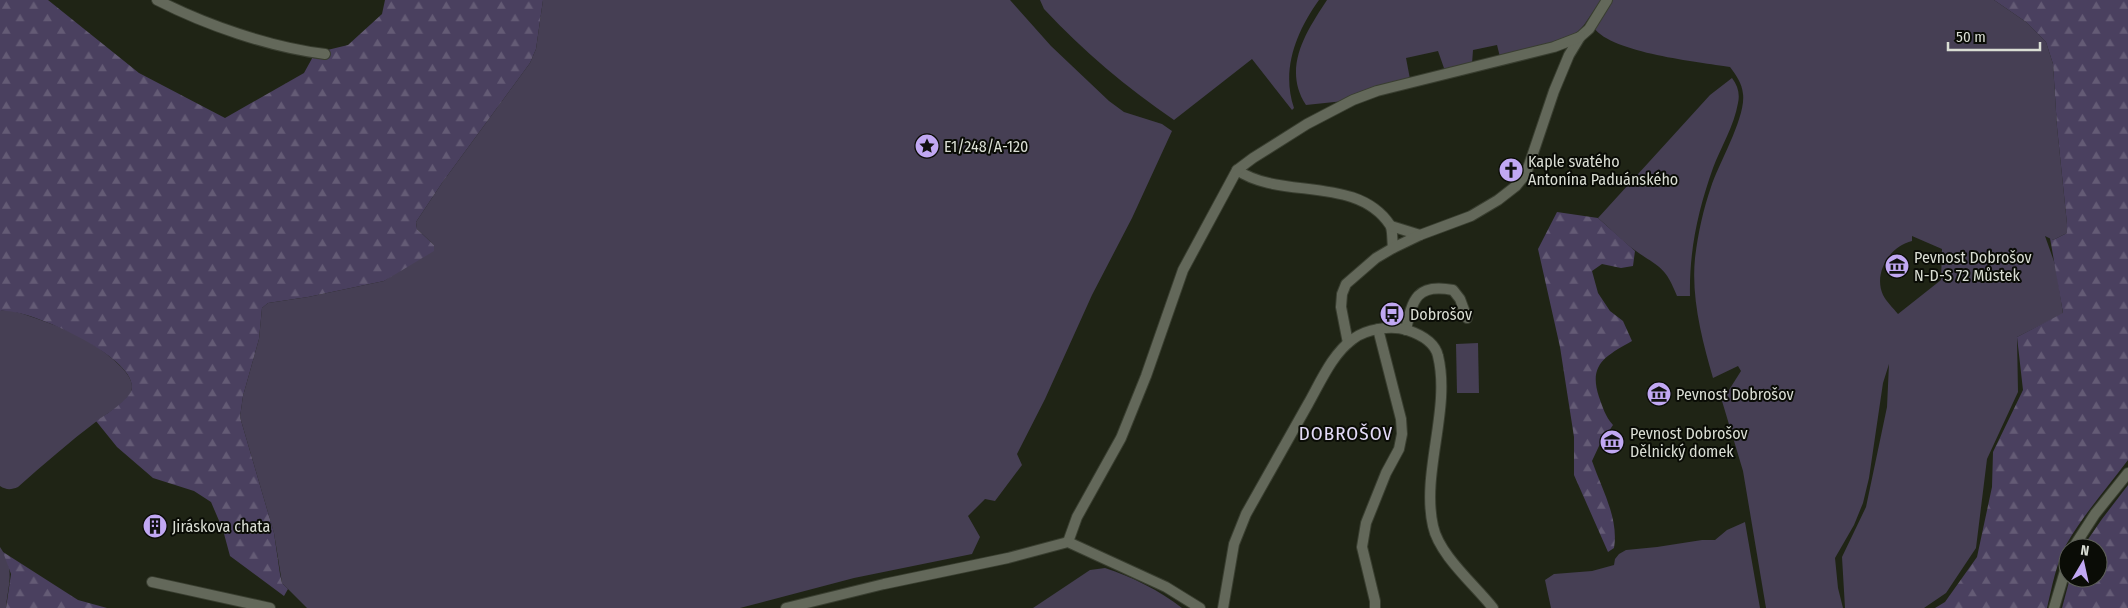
<svg xmlns="http://www.w3.org/2000/svg" width="2128" height="608" font-family="'Fira Sans Condensed',sans-serif">
	<style>
		.grass { fill: #463f54; fill-rule: evenodd }
		.forest { fill: url(#forest-firs) }
		.lines { fill: none; stroke-linecap: round; stroke-linejoin: round }
		.minor-casing { stroke: #393e30; stroke-width: 12 }
		.tertiary-casing { stroke: #393e30; stroke-width: 12 }
		.minor { stroke: #63685a; stroke-width: 10 }
		.tertiary { stroke: #63685a; stroke-width: 10 }
		.labels { text-anchor: middle; stroke-width: 4; stroke-linejoin: round; paint-order: stroke }
		.poi-label { font-size: 16px; fill: #daded4; stroke: #0a0c06; text-anchor: start }
		.quarter-label { font-size: 19px; letter-spacing: 1px; fill: #e4dbf8; stroke: #0a0c06 }
	</style>
	<defs>
		<pattern id="forest-firs" width="22" height="20" patternUnits="userSpaceOnUse" patternTransform="scale(1.25)"><rect width="22" height="20" fill="#4a405f"/><path d="M5 1l3.5 6h-7zM16 11l3.5 6h-7z" fill="#645b75"/></pattern>
	</defs>
	<rect width="100%" height="100%" fill="#1f2415"/>
	<!-- grass -->
	<g class="grass">
		<path d="M543,0H1010L1051,46L1109,101L1124,112L1162,124L1172,131L1132,218L1092,295L1045,399L1017,454L1022,465L995,501L985,499L968,516L980,537L972,554L854,578L740,608H307L282,583L274,533L240,417L243,396L259,339L262,308L268,303L308,297L384,281L434,245L417,229L416,222L442,183L530,63L536,49ZM925,145L929,148L925,156L916,151V146Z"/>
		<path d="M1040,0H1319C1296,32 1281,70 1294,108L1292,110L1252,59L1174,120C1126,87 1084,52 1044,9Z"/>
		<path d="M1327,0H1601L1584,25L1574,36L1500,57L1497,45L1473,50L1472,64L1445,71L1438,51L1406,58L1410,79L1344,101L1306,105C1282,68 1306,32 1327,0Z"/>
		<path d="M1612,0H1994L2026,22L2046,42L2053,64L2057,127L2067,224V233L2053,240L2045,236L2056,267L2063,314L2017,337L2018,392L1987,459L1976,548L1946,593L1924,608H1845L1842,557L1866,507L1887,407L1889,364L1883,383L1869,478L1863,503L1854,525L1835,558L1838,588L1843,608H1766L1743,471L1722,401L1741,371L1738,366L1713,378C1702,340 1691,298 1695,258C1698,234 1703,210 1711,187C1719,163 1746,117 1743,94C1742,83 1736,75 1730,67C1699,62 1612,53 1594,28ZM1912,236L1942,249L1941,280L1898,314C1893,308 1886,301 1883,295C1873,273 1890,246 1912,241Z"/>
		<path d="M1732,78C1738,86 1740,94 1738,103C1734,126 1721,147 1713,168C1698,210 1689,251 1690,296H1677C1665,266 1660,268 1636,251C1623,242 1611,229 1598,218L1710,95Z"/>
		<path d="M8,310C27,314 67,329 83,338C96,346 140,374 131,392C125,404 107,413 97,421C69,442 43,465 18,487C11,490 6,490 0,486V311Z"/>
		<path d="M1478,343L1479,393H1457L1456,344Z"/>
		<path d="M1745,522L1760,608H1551L1545,580L1554,574L1592,571L1614,565L1615,559L1619,554L1626,550L1657,547L1702,540H1715L1727,530Z"/>
		<path d="M0,547C16,570 8,584 6,608H0Z"/>
		<path d="M1105,568C1132,577 1159,590 1182,608H1033L1090,570Z"/>
	</g>
	<!-- forest -->
	<g class="forest">
		<path d="M0,0H48L139,73L225,118L304,73L315,53L348,45L382,14L385,0H543L536,49L530,63L442,183L416,222L417,229L434,245V251L384,281L308,297L268,303L262,308L259,339L243,396L240,417L274,533L280,574L282,583L288,589L284,596L230,556L223,530L211,502L194,491L153,478L117,447L96,421C105,415 131,399 132,388C135,356 26,307 0,311Z"/>
		<path d="M1994,0H2128V460C2107,488 2083,515 2066,545C2056,564 2052,587 2047,608H1935L1945,602L1977,557L1992,487L1993,452L2023,390L2017,337L2063,313L2050,238L2053,240L2067,233V224L2057,127L2053,64L2046,42L2026,22Z"/>
		<path d="M1557,212L1598,218L1635,251L1633,266L1621,268L1602,264L1592,271L1598,293L1610,311L1623,321L1632,341C1606,356 1588,364 1599,397C1603,408 1605,416 1613,425L1599,446L1592,461C1602,490 1619,518 1614,548L1608,552L1574,475V437L1560,347L1538,249Z"/>
		<path d="M2128,485V608H2062L2070,578H2098V548H2082L2102,519Z"/>
		<path d="M3,552L78,600L107,608H6L11,574Z"/>
	</g>
	<g class="lines">
		<defs>
			<g id="minor">
				<path d="M157,0C206,25 269,47 325,54"/>
				<path d="M1237,170C1280,200 1357,175 1390,225C1393,230 1392,241 1393,248"/>
				<path d="M1391,226L1420,235"/>
				<path d="M1406,330C1412,299 1417,283 1453,290L1460,299L1467,318"/>
				<path d="M1348,343L1341,307L1342,294L1346,284L1376,258L1393,248L1420,235L1471,216L1498,200L1516,186L1526,174L1554,91L1569,55L1580,37L1589,29L1607,0"/>
				<path d="M1068,542L1077,517L1121,438L1146,376L1183,270L1237,170L1253,158L1307,124L1353,100L1377,91L1554,47L1580,37"/>
				<path d="M152,582L270,608"/>
				<path d="M786,608L884,584L1008,558L1068,542L1166,587L1200,608"/>
				<path d="M1375,608V601L1362,547L1366,523L1386,473L1399,449L1402,434L1401,419L1378,329"/>
			</g>
			<g id="tertiary">
				<path d="M2073,548L2095,514L2128,473"/>
				<path d="M1223,608L1234,544L1246,514C1267,477 1287,441 1308,404C1320,383 1332,354 1353,339C1366,329 1391,325 1407,330C1419,334 1435,342 1438,356C1451,409 1421,473 1433,526C1439,555 1475,585 1493,608"/>
				<path d="M2054,608L2068,561"/>
			</g>
		</defs>
		<!-- minor casing -->
		<use href="#minor" class="minor-casing"/>
		<!-- tertiary casing -->
		<use href="#tertiary" class="tertiary-casing"/>
		<!-- minor -->
		<use href="#minor" class="minor"/>
		<!-- tertiary -->
		<use href="#tertiary" class="tertiary"/>
	</g>
	<!-- icons -->
	<defs>
		<symbol id="sight-disc" viewBox="-11 -11 22 22"><circle r="9.5" fill="#c1a8f3" stroke="#0a0c06"/><path d="M0-6L1.8-2.2L6-1.7L2.9 1.2L3.7 5.4L0 3.3L-3.7 5.4L-2.9 1.2L-6-1.7L-1.8-2.2Z" fill="#111"/></symbol>
		<symbol id="church-disc" viewBox="-11 -11 22 22"><circle r="9.5" fill="#c1a8f3" stroke="#0a0c06"/><path d="M-1.2-6h2.4v3.5h3.3v2.4h-3.3V6h-2.4V-.1h-3.3v-2.4h3.3Z" fill="#111"/></symbol>
		<symbol id="museum-disc" viewBox="-11 -11 22 22"><circle r="9.5" fill="#c1a8f3" stroke="#0a0c06"/><path d="M0-6L6-3V-2H-6V-3ZM-5-1h2V3h-2ZM-1-1h2V3h-2ZM3-1h2V3H3ZM-6 4H6V6H-6Z" fill="#111"/></symbol>
		<symbol id="bus-disc" viewBox="-11 -11 22 22"><circle r="9.5" fill="#c1a8f3" stroke="#0a0c06"/><path d="M-5-6H5V4H4V6H2V4H-2V6H-4V4H-5ZM-3.5-4V0h7V-4ZM-3.5 1.2v1.5H-2V1.2ZM2 1.2v1.5H3.5V1.2Z" fill="#111"/></symbol>
		<symbol id="building-disc" viewBox="-11 -11 22 22"><circle r="9.5" fill="#c1a8f3" stroke="#0a0c06"/><path d="M-4-6H4V6H1V3H-1V6H-4ZM-2.5-4.3h1.7v1.8h-1.7ZM.8-4.3h1.7v1.8H.8ZM-2.5-1h1.7V.8h-1.7ZM.8-1h1.7V.8H.8Z" fill="#111"/></symbol>
	</defs>
	<g fill-rule="evenodd">
		<use href="#sight-disc" x="913" y="132" width="28" height="28"/>
		<use href="#church-disc" x="1497" y="156" width="28" height="28"/>
		<use href="#museum-disc" x="1883" y="252" width="28" height="28"/>
		<use href="#bus-disc" x="1378" y="300" width="28" height="28"/>
		<use href="#museum-disc" x="1645" y="380" width="28" height="28"/>
		<use href="#museum-disc" x="1598" y="428" width="28" height="28"/>
		<use href="#building-disc" x="141" y="512" width="28" height="28"/>
	</g>
	<g class="labels">
		<!-- poi labels -->
		<g class="poi-label">
			<text x="944" y="152">E1/248/A-120</text>
			<text x="1528" y="167">Kaple svatého<tspan x="1528" dy="18">Antonína Paduánského</tspan></text>
			<text x="1914" y="263">Pevnost Dobrošov<tspan x="1914" dy="18">N-D-S 72 Můstek</tspan></text>
			<text x="1410" y="320">Dobrošov</text>
			<text x="1676" y="400">Pevnost Dobrošov</text>
			<text x="1630" y="439">Pevnost Dobrošov<tspan x="1630" dy="18">Dělnický domek</tspan></text>
			<text x="172" y="532">Jiráskova chata</text>
		</g>
		<!-- quarter labels -->
		<g class="quarter-label">
			<text x="1346" y="440">DOBROŠOV</text>
		</g>
	</g>
	<!-- north arrow -->
	<g transform="translate(2083 563) rotate(9)"><circle r="24" fill="#0a0c06" stroke="#5d6058"/>
	<path d="M0-4L9 19L0 12L-9 19Z" fill="#c1a8f3"/>
	<text y="-8" font-size="14" font-weight="bold" text-anchor="middle" fill="#daded4">N</text>
	</g>
	<!-- scale -->
	<path d="M1948 42v8h92v-8" fill="none" stroke="#daded4" stroke-width="2.5"/>
	<text x="1956" y="42" font-size="15" fill="#daded4" stroke="#0a0c06" stroke-width="4" paint-order="stroke">50 m</text>
</svg>
